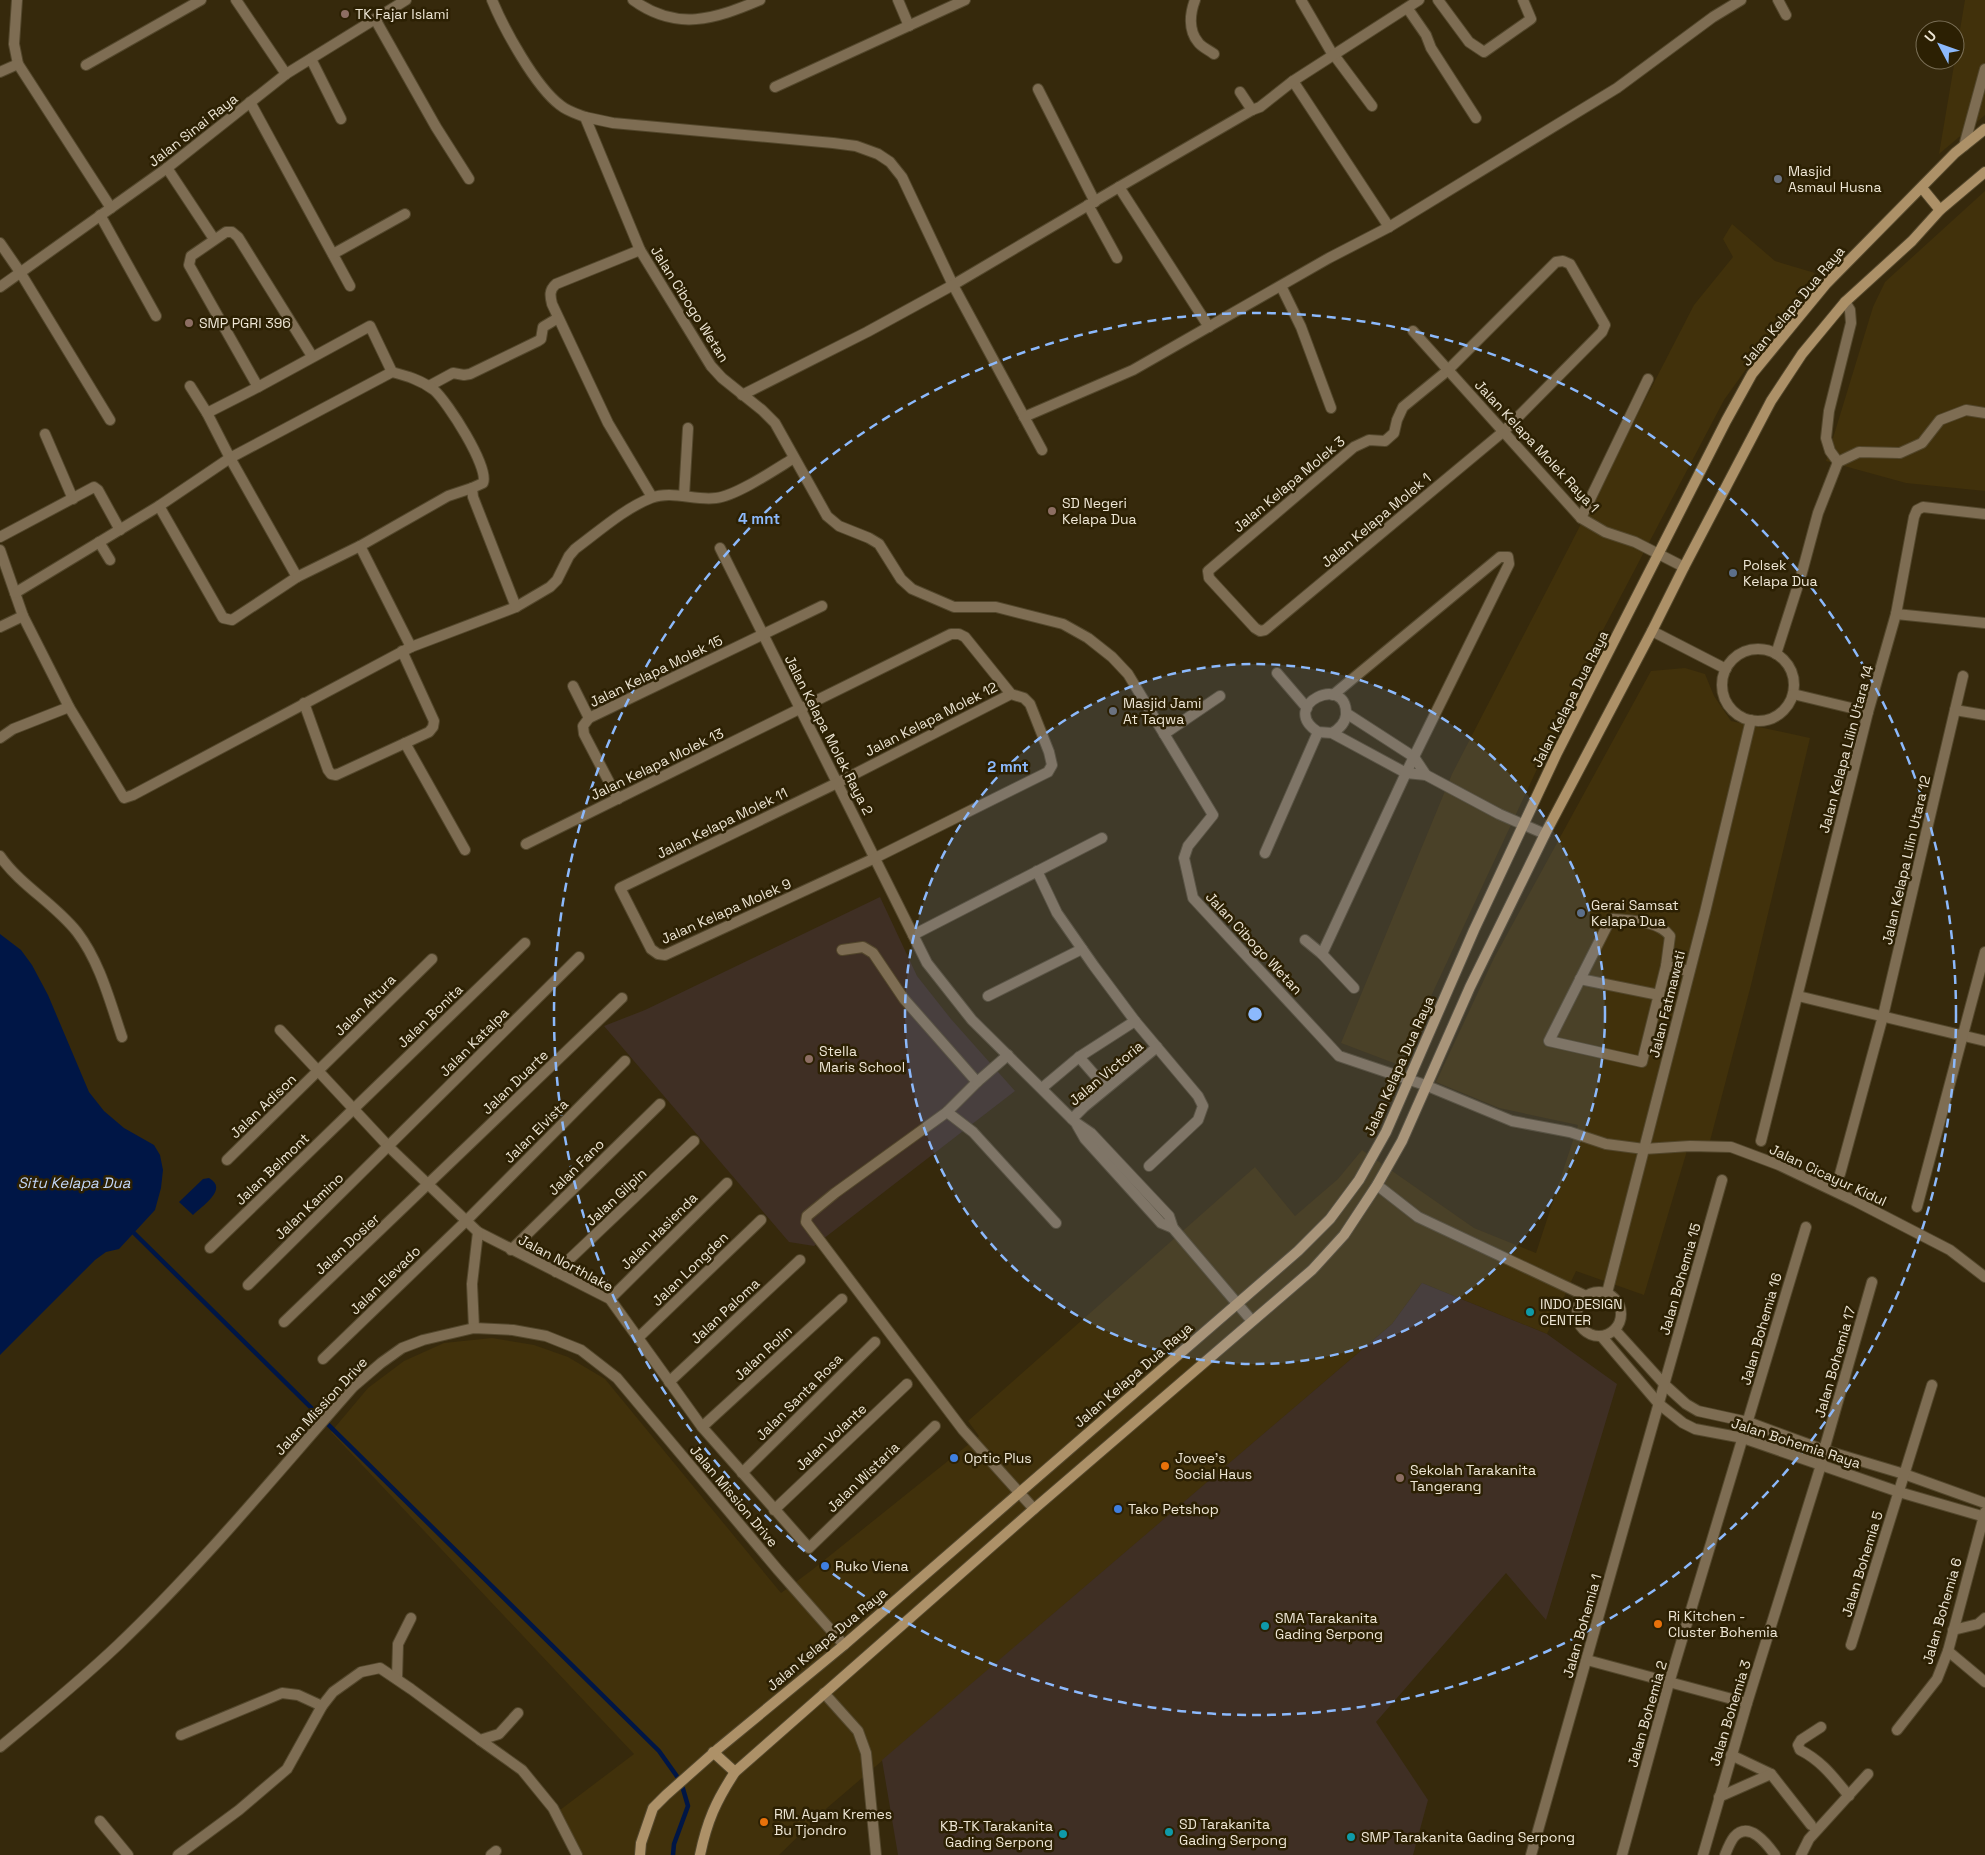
<svg xmlns="http://www.w3.org/2000/svg" width="1985" height="1855" font-family="'Space Grotesk',sans-serif">
	<style>
		.built { fill: #41310b }
		.education { fill: #3f2f24 }
		.water { fill: #001646 }
		.lines { fill: none; stroke-linecap: round; stroke-linejoin: round }
		.stream { stroke: #001646; stroke-width: 4.5 }
		.minor-casing { stroke: #53472c; stroke-width: 12 }
		.tertiary-casing { stroke: #53472c; stroke-width: 12 }
		.secondary-casing { stroke: #53472c; stroke-width: 12 }
		.minor { stroke: #7e6d53; stroke-width: 10 }
		.tertiary { stroke: #7e6d53; stroke-width: 10 }
		.secondary { stroke: #ad9168; stroke-width: 10 }
		.ring { fill: none; stroke: #8cb9fc; stroke-width: 2.5; stroke-dasharray: 9 6 }
		.education-dot { fill: #8d6e63; stroke: #2c2003; stroke-width: 2 }
		.worship-dot { fill: #6b7280; stroke: #2c2003; stroke-width: 2 }
		.service-dot { fill: #5c6f8a; stroke: #2c2003; stroke-width: 2 }
		.culture-dot { fill: #0f9aa8; stroke: #2c2003; stroke-width: 2 }
		.shop-dot { fill: #3f7fe0; stroke: #2c2003; stroke-width: 2 }
		.food-dot { fill: #e8710a; stroke: #2c2003; stroke-width: 2 }
		.labels { text-anchor: middle; stroke-width: 5; stroke-linejoin: round; paint-order: stroke }
		.poi-label { font-size: 14px; fill: #eee6d5; stroke: #2c2003; text-anchor: start }
		.street-label { font-size: 14px; fill: #eee6d5; stroke: #2c2003 }
		.water-label { font-size: 15px; font-style: italic; fill: #c3d7f8; stroke: #2c2003 }
		.centre { fill: #8cb9fc; stroke: #2c2003; stroke-width: 2.5 }
		.ring-label { font-size: 15px; text-anchor: middle; font-weight: bold; fill: #8cb9fc; stroke: #2c2003; stroke-width: 5; stroke-linejoin: round; paint-order: stroke }
	</style>
	<rect width="100%" height="100%" fill="#36290c"/>
	<!-- built -->
	<g class="built">
		<path d="M1965,0H1985V115L1939,154Z"/>
		<path d="M1985,191V491L1906,483L1826,461L1873,307L1885,282Z"/>
		<path d="M1732,224L1775,261L1815,273L1724,400L1593,649L1399,1065L1341,1043L1452,774L1694,305L1733,257L1723,239Z"/>
		<path d="M1685,668L1705,674L1714,696L1731,721L1810,738L1751,985L1710,1141L1689,1144L1644,1295L1576,1271L1547,1334L1422,1283L1392,1324L827,1808L779,1855H581L560,1810L634,1754L331,1432L368,1388L404,1361L444,1343L492,1338L534,1345L568,1357L605,1379L781,1593L812,1570L979,1436L968,1421L1255,1167L1295,1216L1338,1179L1362,1150L1474,1228L1536,1253L1578,1125L1499,1108L1436,1082L1494,958L1651,671Z"/>
	</g>
	<!-- education -->
	<g class="education">
		<path d="M880,897L917,976L951,1019L1015,1091L814,1246L789,1242L604,1026L645,1010Z"/>
		<path d="M1422,1283L1547,1334L1617,1384L1546,1620L1506,1573L1376,1722L1428,1800L1413,1855H898L882,1760L1392,1324Z"/>
	</g>
	<!-- water -->
	<g class="water">
		<path d="M0,934L21,950L32,965L48,995L89,1092L104,1111L124,1128L154,1145L160,1155L163,1170L161,1188L155,1210L119,1249L106,1252L95,1260L0,1355Z"/>
		<path d="M209,1178C229,1189 202,1206 193,1215L179,1202L203,1179Z"/>
	</g>
	<g class="lines">
		<!-- stream -->
		<path class="stream" d="M134,1233L659,1751L681,1782L688,1806L674,1844L673,1855"/>
		<defs>
			<g id="minor">
				<path d="M17,0L14,44L18,64L111,208"/>
				<path d="M236,0L286,74"/>
				<path d="M633,0C677,32 715,19 760,0"/>
				<path d="M898,0L909,26"/>
				<path d="M1195,0C1190,13 1188,30 1198,42C1201,47 1209,50 1214,54"/>
				<path d="M1301,0L1333,55"/>
				<path d="M1438,0L1469,42L1484,52L1531,19L1523,0"/>
				<path d="M1778,0L1786,15"/>
				<path d="M1408,9L1426,35L1431,48L1476,118"/>
				<path d="M375,19L436,127L469,179"/>
				<path d="M1334,55L1372,106"/>
				<path d="M311,59L341,119"/>
				<path d="M86,65L201,0"/>
				<path d="M0,72L18,64"/>
				<path d="M1293,81L1389,227"/>
				<path d="M775,87L965,0"/>
				<path d="M1038,89L1095,202"/>
				<path d="M1240,92L1252,110"/>
				<path d="M250,102L350,286"/>
				<path d="M585,117L613,123L833,143L856,146L878,154L890,162L902,177L953,285L1042,450"/>
				<path d="M167,168L214,239"/>
				<path d="M1119,187L1209,327"/>
				<path d="M1088,205L1117,258"/>
				<path d="M100,215L156,316"/>
				<path d="M0,243L20,272L110,420"/>
				<path d="M640,250L556,284C549,290 550,296 552,304L608,423L652,497"/>
				<path d="M333,254L405,214"/>
				<path d="M1563,261L1570,264L1605,325L1602,332L1504,431L1265,630L1260,631L1255,628L1209,578L1208,571L1354,447L1369,440L1385,441L1394,433L1397,420L1403,407L1447,371L1556,262Z"/>
				<path d="M1281,286L1301,327L1331,408"/>
				<path d="M0,287L167,168L286,74L406,0"/>
				<path d="M1413,331L1581,518L1605,532L1635,542L1684,567"/>
				<path d="M429,386L453,373L464,375L470,374L538,341L541,339L543,327L558,318"/>
				<path d="M258,387L189,265L191,256L226,232H232L238,237L312,356"/>
				<path d="M742,395L867,332L953,285L1119,187L1252,110L1260,107L1293,81L1419,0"/>
				<path d="M207,413L258,387L370,326L392,372"/>
				<path d="M1024,417L1133,370L1329,258L1389,227L1617,88L1713,17L1741,0"/>
				<path d="M45,434L73,499"/>
				<path d="M1838,462L1830,451L1826,438L1829,411L1851,323L1850,310L1845,302"/>
				<path d="M1838,462L1859,452L1900,453L1922,443L1940,420L1966,410L1985,413"/>
				<path d="M684,496L688,428"/>
				<path d="M159,506L223,618L232,620L297,577L230,458L207,413L190,386"/>
				<path d="M1581,518L1648,379"/>
				<path d="M0,537L94,487L98,490L120,530"/>
				<path d="M99,542L110,560"/>
				<path d="M360,546L448,496L472,488"/>
				<path d="M720,548L927,963L972,1020L1075,1122L1091,1133L1169,1216L1173,1228L1252,1321"/>
				<path d="M0,550L23,616L69,707L124,798L133,795L411,647"/>
				<path d="M297,577L360,546L411,647L516,607L550,587L557,580L569,556L575,549C598,532 625,508 651,498C672,490 695,501 716,498C736,496 776,469 794,458"/>
				<path d="M15,593L159,506L230,458L392,372C407,376 421,380 434,390C447,401 490,468 483,483L472,488L473,497L516,607"/>
				<path d="M1896,614L1985,623"/>
				<path d="M0,627L23,616"/>
				<path d="M1652,631L1726,669"/>
				<circle cx="1758" cy="685" r="36"/>
				<path d="M1776,654L1801,576L1818,513L1838,462"/>
				<path d="M1277,673L1307,708"/>
				<path d="M573,686L589,718"/>
				<path d="M1793,694L1868,712"/>
				<path d="M304,703L328,770L331,774L336,775L429,732L433,727L434,721L402,651"/>
				<path d="M1955,710L1985,715"/>
				<path d="M1346,713L1414,757L1426,775"/>
				<path d="M1332,733C1339,729 1345,724 1346,715C1348,672 1277,705 1318,732L1332,733L1406,773L1426,775L1499,814L1545,834"/>
				<path d="M1164,734L1220,696"/>
				<path d="M0,738L13,729L69,707"/>
				<path d="M405,743L465,850"/>
				<path d="M618,799L584,734L583,726L589,718L822,606"/>
				<path d="M526,844L951,634H959L965,637L1011,694L1024,698L1030,704L1049,752L1052,765L1048,772L875,858L665,955L658,954L651,949L620,888L837,783L1011,694"/>
				<path d="M1265,853L1318,732"/>
				<path d="M0,856C21,886 54,903 77,932C100,962 110,1002 122,1037"/>
				<path d="M1037,871L1057,913L1094,966L1135,1021L1198,1096L1203,1106L1198,1120L1149,1166"/>
				<path d="M1613,919C1631,921 1658,920 1670,936L1666,966L1642,1062L1549,1041L1609,922Z"/>
				<path d="M913,935L1102,838"/>
				<path d="M1305,940L1322,954L1354,988"/>
				<path d="M842,950L863,947L873,953L904,999L977,1082L947,1112L835,1193L807,1216L806,1222L963,1430L1034,1509"/>
				<path d="M1322,954L1406,773L1509,564L1508,557H1500L1333,695"/>
				<path d="M1666,966L1689,971"/>
				<path d="M1580,979L1659,995"/>
				<path d="M988,996L1082,949"/>
				<path d="M1798,996L1985,1041"/>
				<path d="M280,1030L389,1147L478,1232L610,1299L702,1427L809,1548L935,1426"/>
				<path d="M1079,1057L1106,1088"/>
				<path d="M977,1082L1008,1055"/>
				<path d="M1425,1085L1512,1121L1570,1132L1606,1144L1644,1149L1690,1146L1731,1147L1779,1165L1855,1201L1950,1250L1985,1277"/>
				<path d="M1042,1088L1079,1057L1135,1021"/>
				<path d="M947,1112L973,1132L1056,1223"/>
				<path d="M1072,1119L1084,1107L1157,1047"/>
				<path d="M1077,1125L1085,1139L1161,1223L1173,1228"/>
				<path d="M1761,1141L1868,712L1896,614L1914,517L1917,510L1923,507L1985,514"/>
				<path d="M227,1160L432,959"/>
				<path d="M1840,1174L1883,1016L1963,676"/>
				<path d="M1377,1185L1418,1217L1586,1296"/>
				<path d="M1917,1207L1985,952"/>
				<path d="M210,1248L525,943"/>
				<path d="M511,1250L660,1104"/>
				<path d="M556,1272L694,1141"/>
				<path d="M248,1285L579,957"/>
				<circle cx="1599" cy="1314" r="22"/>
				<path d="M1607,1293L1705,912L1751,720"/>
				<path d="M610,1299L727,1183"/>
				<path d="M284,1322L622,998"/>
				<path d="M474,1328L472,1284L478,1232"/>
				<path d="M1615,1330L1665,1385L1686,1404L1698,1411L1748,1422L1824,1450L1904,1474L1985,1503"/>
				<path d="M1602,1337L1659,1404L1683,1423L1695,1429L1743,1438L1899,1492L1985,1517"/>
				<path d="M638,1338L761,1220"/>
				<path d="M323,1359L466,1221L625,1061"/>
				<path d="M669,1382L800,1260"/>
				<path d="M702,1427L842,1299"/>
				<path d="M742,1473L875,1342"/>
				<path d="M774,1510L907,1384"/>
				<path d="M1953,1630L1978,1624L1985,1618"/>
				<path d="M1851,1645L1932,1385"/>
				<path d="M1948,1651L1985,1682"/>
				<path d="M1587,1660L1747,1703"/>
				<path d="M397,1679L398,1644L411,1618"/>
				<path d="M1821,1727L1801,1740L1798,1745L1800,1750C1822,1761 1834,1778 1849,1796"/>
				<path d="M1897,1730L1937,1679L1948,1651L1985,1512"/>
				<path d="M181,1735L282,1693L298,1695L322,1706"/>
				<path d="M480,1740L522,1770L553,1808L577,1855"/>
				<path d="M1731,1755L1771,1774L1811,1825"/>
				<path d="M1719,1797L1771,1774"/>
				<path d="M100,1821L128,1855"/>
				<path d="M178,1855L239,1810L287,1769L322,1706L333,1692L361,1672L380,1668L411,1689L480,1740L499,1734L518,1713"/>
				<path d="M491,1855L496,1851"/>
				<path d="M1531,1855L1722,1180"/>
				<path d="M1622,1855L1669,1683L1806,1227"/>
				<path d="M1703,1855L1747,1703L1821,1465L1824,1450L1872,1282"/>
				<path d="M1725,1855C1727,1850 1730,1842 1734,1837C1749,1820 1767,1844 1775,1855"/>
				<path d="M1801,1855L1809,1839L1868,1774"/>
			</g>
			<g id="tertiary">
				<path d="M492,0C504,29 535,86 560,105C567,111 577,114 585,117L640,250L711,366L722,378L762,410L775,423L827,516L839,526L869,538L879,544L901,579L912,589L954,607H996L1063,624L1088,638L1112,657L1128,674L1213,815L1188,846L1184,858L1193,898L1339,1056L1425,1085"/>
				<path d="M1964,146L1985,69"/>
				<path d="M824,1693L858,1731L866,1753L876,1855"/>
				<path d="M0,1747C40,1714 80,1681 118,1645C202,1565 276,1474 353,1387L381,1363L402,1348L423,1340L474,1328L513,1330L546,1336L581,1350L617,1378L778,1570L844,1645"/>
			</g>
			<g id="secondary">
				<path d="M1922,188L1940,210"/>
				<path d="M713,1752L735,1772"/>
				<path d="M640,1855L641,1843L653,1808L666,1795L719,1748L844,1645L1298,1251L1330,1219L1359,1180L1386,1132L1474,930L1557,753L1726,421L1752,374L1826,284L1955,153L1985,129"/>
				<path d="M700,1855C707,1821 716,1801 735,1772L1034,1509L1312,1270L1344,1235L1377,1185L1402,1141L1470,987L1545,834L1652,631L1684,567L1771,401L1802,354L1845,302L1912,241L1940,210L1985,172"/>
			</g>
		</defs>
		<!-- minor casing -->
		<use href="#minor" class="minor-casing"/>
		<!-- tertiary casing -->
		<use href="#tertiary" class="tertiary-casing"/>
		<!-- secondary casing -->
		<use href="#secondary" class="secondary-casing"/>
		<!-- minor -->
		<use href="#minor" class="minor"/>
		<!-- tertiary -->
		<use href="#tertiary" class="tertiary"/>
		<!-- secondary -->
		<use href="#secondary" class="secondary"/>
	</g>
	<!-- distance rings -->
	<circle cx="1255" cy="1014" r="350" fill="#8cb9fc" fill-opacity=".12"/>
	<g class="ring">
		<circle cx="1255" cy="1014" r="350"/>
		<circle cx="1255" cy="1014" r="701"/>
	</g>
	<!-- markers -->
	<g class="education-dot">
		<circle cx="345" cy="14" r="5"/>
		<circle cx="189" cy="323" r="5"/>
		<circle cx="1052" cy="511" r="5"/>
		<circle cx="809" cy="1059" r="5"/>
		<circle cx="1400" cy="1478" r="5"/>
	</g>
	<g class="worship-dot">
		<circle cx="1778" cy="179" r="5"/>
		<circle cx="1113" cy="711" r="5"/>
	</g>
	<g class="service-dot">
		<circle cx="1733" cy="573" r="5"/>
		<circle cx="1581" cy="913" r="5"/>
	</g>
	<g class="culture-dot">
		<circle cx="1530" cy="1312" r="5"/>
		<circle cx="1265" cy="1626" r="5"/>
		<circle cx="1169" cy="1832" r="5"/>
		<circle cx="1063" cy="1834" r="5"/>
		<circle cx="1351" cy="1837" r="5"/>
	</g>
	<g class="shop-dot">
		<circle cx="954" cy="1458" r="5"/>
		<circle cx="1118" cy="1509" r="5"/>
		<circle cx="825" cy="1566" r="5"/>
	</g>
	<g class="food-dot">
		<circle cx="1165" cy="1466" r="5"/>
		<circle cx="1658" cy="1624" r="5"/>
		<circle cx="764" cy="1822" r="5"/>
	</g>
	<g class="labels">
		<!-- poi labels -->
		<g class="poi-label">
			<text x="355" y="19">TK Fajar Islami</text>
			<text x="1788" y="176">Masjid<tspan x="1788" dy="16">Asmaul Husna</tspan></text>
			<text x="199" y="328">SMP PGRI 396</text>
			<text x="1062" y="508">SD Negeri<tspan x="1062" dy="16">Kelapa Dua</tspan></text>
			<text x="1743" y="570">Polsek<tspan x="1743" dy="16">Kelapa Dua</tspan></text>
			<text x="1123" y="708">Masjid Jami<tspan x="1123" dy="16">At Taqwa</tspan></text>
			<text x="1591" y="910">Gerai Samsat<tspan x="1591" dy="16">Kelapa Dua</tspan></text>
			<text x="819" y="1056">Stella<tspan x="819" dy="16">Maris School</tspan></text>
			<text x="1540" y="1309">INDO DESIGN<tspan x="1540" dy="16">CENTER</tspan></text>
			<text x="964" y="1463">Optic Plus</text>
			<text x="1175" y="1463">Jovee's<tspan x="1175" dy="16">Social Haus</tspan></text>
			<text x="1410" y="1475">Sekolah Tarakanita<tspan x="1410" dy="16">Tangerang</tspan></text>
			<text x="1128" y="1514">Tako Petshop</text>
			<text x="835" y="1571">Ruko Viena</text>
			<text x="1668" y="1621">Ri Kitchen -<tspan x="1668" dy="16">Cluster Bohemia</tspan></text>
			<text x="1275" y="1623">SMA Tarakanita<tspan x="1275" dy="16">Gading Serpong</tspan></text>
			<text x="774" y="1819">RM. Ayam Kremes<tspan x="774" dy="16">Bu Tjondro</tspan></text>
			<text x="1179" y="1829">SD Tarakanita<tspan x="1179" dy="16">Gading Serpong</tspan></text>
			<text x="1053" y="1831" text-anchor="end">KB-TK Tarakanita<tspan x="1053" dy="16">Gading Serpong</tspan></text>
			<text x="1361" y="1842">SMP Tarakanita Gading Serpong</text>
		</g>
		<!-- street labels -->
		<g class="street-label">
			<text transform="translate(193 130) rotate(-38)" y="5">Jalan Sinai Raya</text>
			<text transform="translate(690 304) rotate(58)" y="5">Jalan Cibogo Wetan</text>
			<text transform="translate(1793 306) rotate(-50)" y="5">Jalan Kelapa Dua Raya</text>
			<text transform="translate(1537 446) rotate(47)" y="5">Jalan Kelapa Molek Raya 1</text>
			<text transform="translate(1289 484) rotate(-40)" y="5">Jalan Kelapa Molek 3</text>
			<text transform="translate(1376 520) rotate(-40)" y="5">Jalan Kelapa Molek 1</text>
			<text transform="translate(656 671) rotate(-26)" y="5">Jalan Kelapa Molek 15</text>
			<text transform="translate(1570 699) rotate(-63)" y="5">Jalan Kelapa Dua Raya</text>
			<text transform="translate(931 719) rotate(-27)" y="5">Jalan Kelapa Molek 12</text>
			<text transform="translate(829 735) rotate(63)" y="5">Jalan Kelapa Molek Raya 2</text>
			<text transform="translate(1846 749) rotate(-75)" y="5">Jalan Kelapa Lilin Utara 14</text>
			<text transform="translate(657 764) rotate(-26)" y="5">Jalan Kelapa Molek 13</text>
			<text transform="translate(722 823) rotate(-26)" y="5">Jalan Kelapa Molek 11</text>
			<text transform="translate(1906 860) rotate(-77)" y="5">Jalan Kelapa Lilin Utara 12</text>
			<text transform="translate(726 911) rotate(-24)" y="5">Jalan Kelapa Molek 9</text>
			<text transform="translate(1254 943) rotate(47)" y="5">Jalan Cibogo Wetan</text>
			<text transform="translate(1667 1004) rotate(-76)" y="5">Jalan Fatmawati</text>
			<text transform="translate(365 1005) rotate(-45)" y="5">Jalan Altura</text>
			<text transform="translate(430 1016) rotate(-44)" y="5">Jalan Bonita</text>
			<text transform="translate(474 1042) rotate(-45)" y="5">Jalan Katalpa</text>
			<text transform="translate(1399 1066) rotate(-66)" y="5">Jalan Kelapa Dua Raya</text>
			<text transform="translate(1106 1073) rotate(-40)" y="5">Jalan Victoria</text>
			<text transform="translate(515 1082) rotate(-44)" y="5">Jalan Duarte</text>
			<text transform="translate(263 1106) rotate(-44)" y="5">Jalan Adison</text>
			<text transform="translate(536 1131) rotate(-45)" y="5">Jalan Elvista</text>
			<text transform="translate(576 1167) rotate(-45)" y="5">Jalan Fano</text>
			<text transform="translate(272 1169) rotate(-44)" y="5">Jalan Belmont</text>
			<text transform="translate(1828 1175) rotate(25)" y="5">Jalan Cicayur Kidul</text>
			<text transform="translate(616 1197) rotate(-43)" y="5">Jalan Gilpin</text>
			<text transform="translate(309 1206) rotate(-44)" y="5">Jalan Kamino</text>
			<text transform="translate(659 1231) rotate(-45)" y="5">Jalan Hasienda</text>
			<text transform="translate(347 1244) rotate(-43)" y="5">Jalan Dosier</text>
			<text transform="translate(566 1263) rotate(28)" y="5">Jalan Northlake</text>
			<text transform="translate(690 1269) rotate(-44)" y="5">Jalan Longden</text>
			<text transform="translate(1680 1279) rotate(-74)" y="5">Jalan Bohemia 15</text>
			<text transform="translate(385 1280) rotate(-44)" y="5">Jalan Elevado</text>
			<text transform="translate(725 1311) rotate(-43)" y="5">Jalan Paloma</text>
			<text transform="translate(1761 1329) rotate(-74)" y="5">Jalan Bohemia 16</text>
			<text transform="translate(763 1353) rotate(-43)" y="5">Jalan Rolin</text>
			<text transform="translate(1835 1362) rotate(-74)" y="5">Jalan Bohemia 17</text>
			<text transform="translate(1133 1375) rotate(-41)" y="5">Jalan Kelapa Dua Raya</text>
			<text transform="translate(799 1397) rotate(-45)" y="5">Jalan Santa Rosa</text>
			<text transform="translate(321 1406) rotate(-47)" y="5">Jalan Mission Drive</text>
			<text transform="translate(831 1437) rotate(-43)" y="5">Jalan Volante</text>
			<text transform="translate(1796 1443) rotate(18)" y="5">Jalan Bohemia Raya</text>
			<text transform="translate(863 1477) rotate(-44)" y="5">Jalan Wistaria</text>
			<text transform="translate(734 1496) rotate(50)" y="5">Jalan Mission Drive</text>
			<text transform="translate(1862 1564) rotate(-73)" y="5">Jalan Bohemia 5</text>
			<text transform="translate(1942 1611) rotate(-74)" y="5">Jalan Bohemia 6</text>
			<text transform="translate(1582 1626) rotate(-74)" y="5">Jalan Bohemia 1</text>
			<text transform="translate(827 1639) rotate(-40)" y="5">Jalan Kelapa Dua Raya</text>
			<text transform="translate(1730 1713) rotate(-73)" y="5">Jalan Bohemia 3</text>
			<text transform="translate(1647 1714) rotate(-74)" y="5">Jalan Bohemia 2</text>
		</g>
		<!-- water labels -->
		<g class="water-label">
			<text x="74" y="1188">Situ Kelapa Dua</text>
		</g>
	</g>
	<circle cx="1255" cy="1014" r="8" class="centre"/>
	<g class="ring-label">
		<text x="759" y="524">4 mnt</text>
		<text x="1008" y="772">2 mnt</text>
	</g>
	<!-- north arrow -->
	<g transform="translate(1940 45) rotate(311)"><circle r="24" fill="#2c2003" stroke="#7a6f57"/>
	<path d="M0-4L9 19L0 12L-9 19Z" fill="#8cb9fc"/>
	<text y="-8" font-size="14" font-weight="bold" text-anchor="middle" fill="#eee6d5">U</text>
	</g>
</svg>
